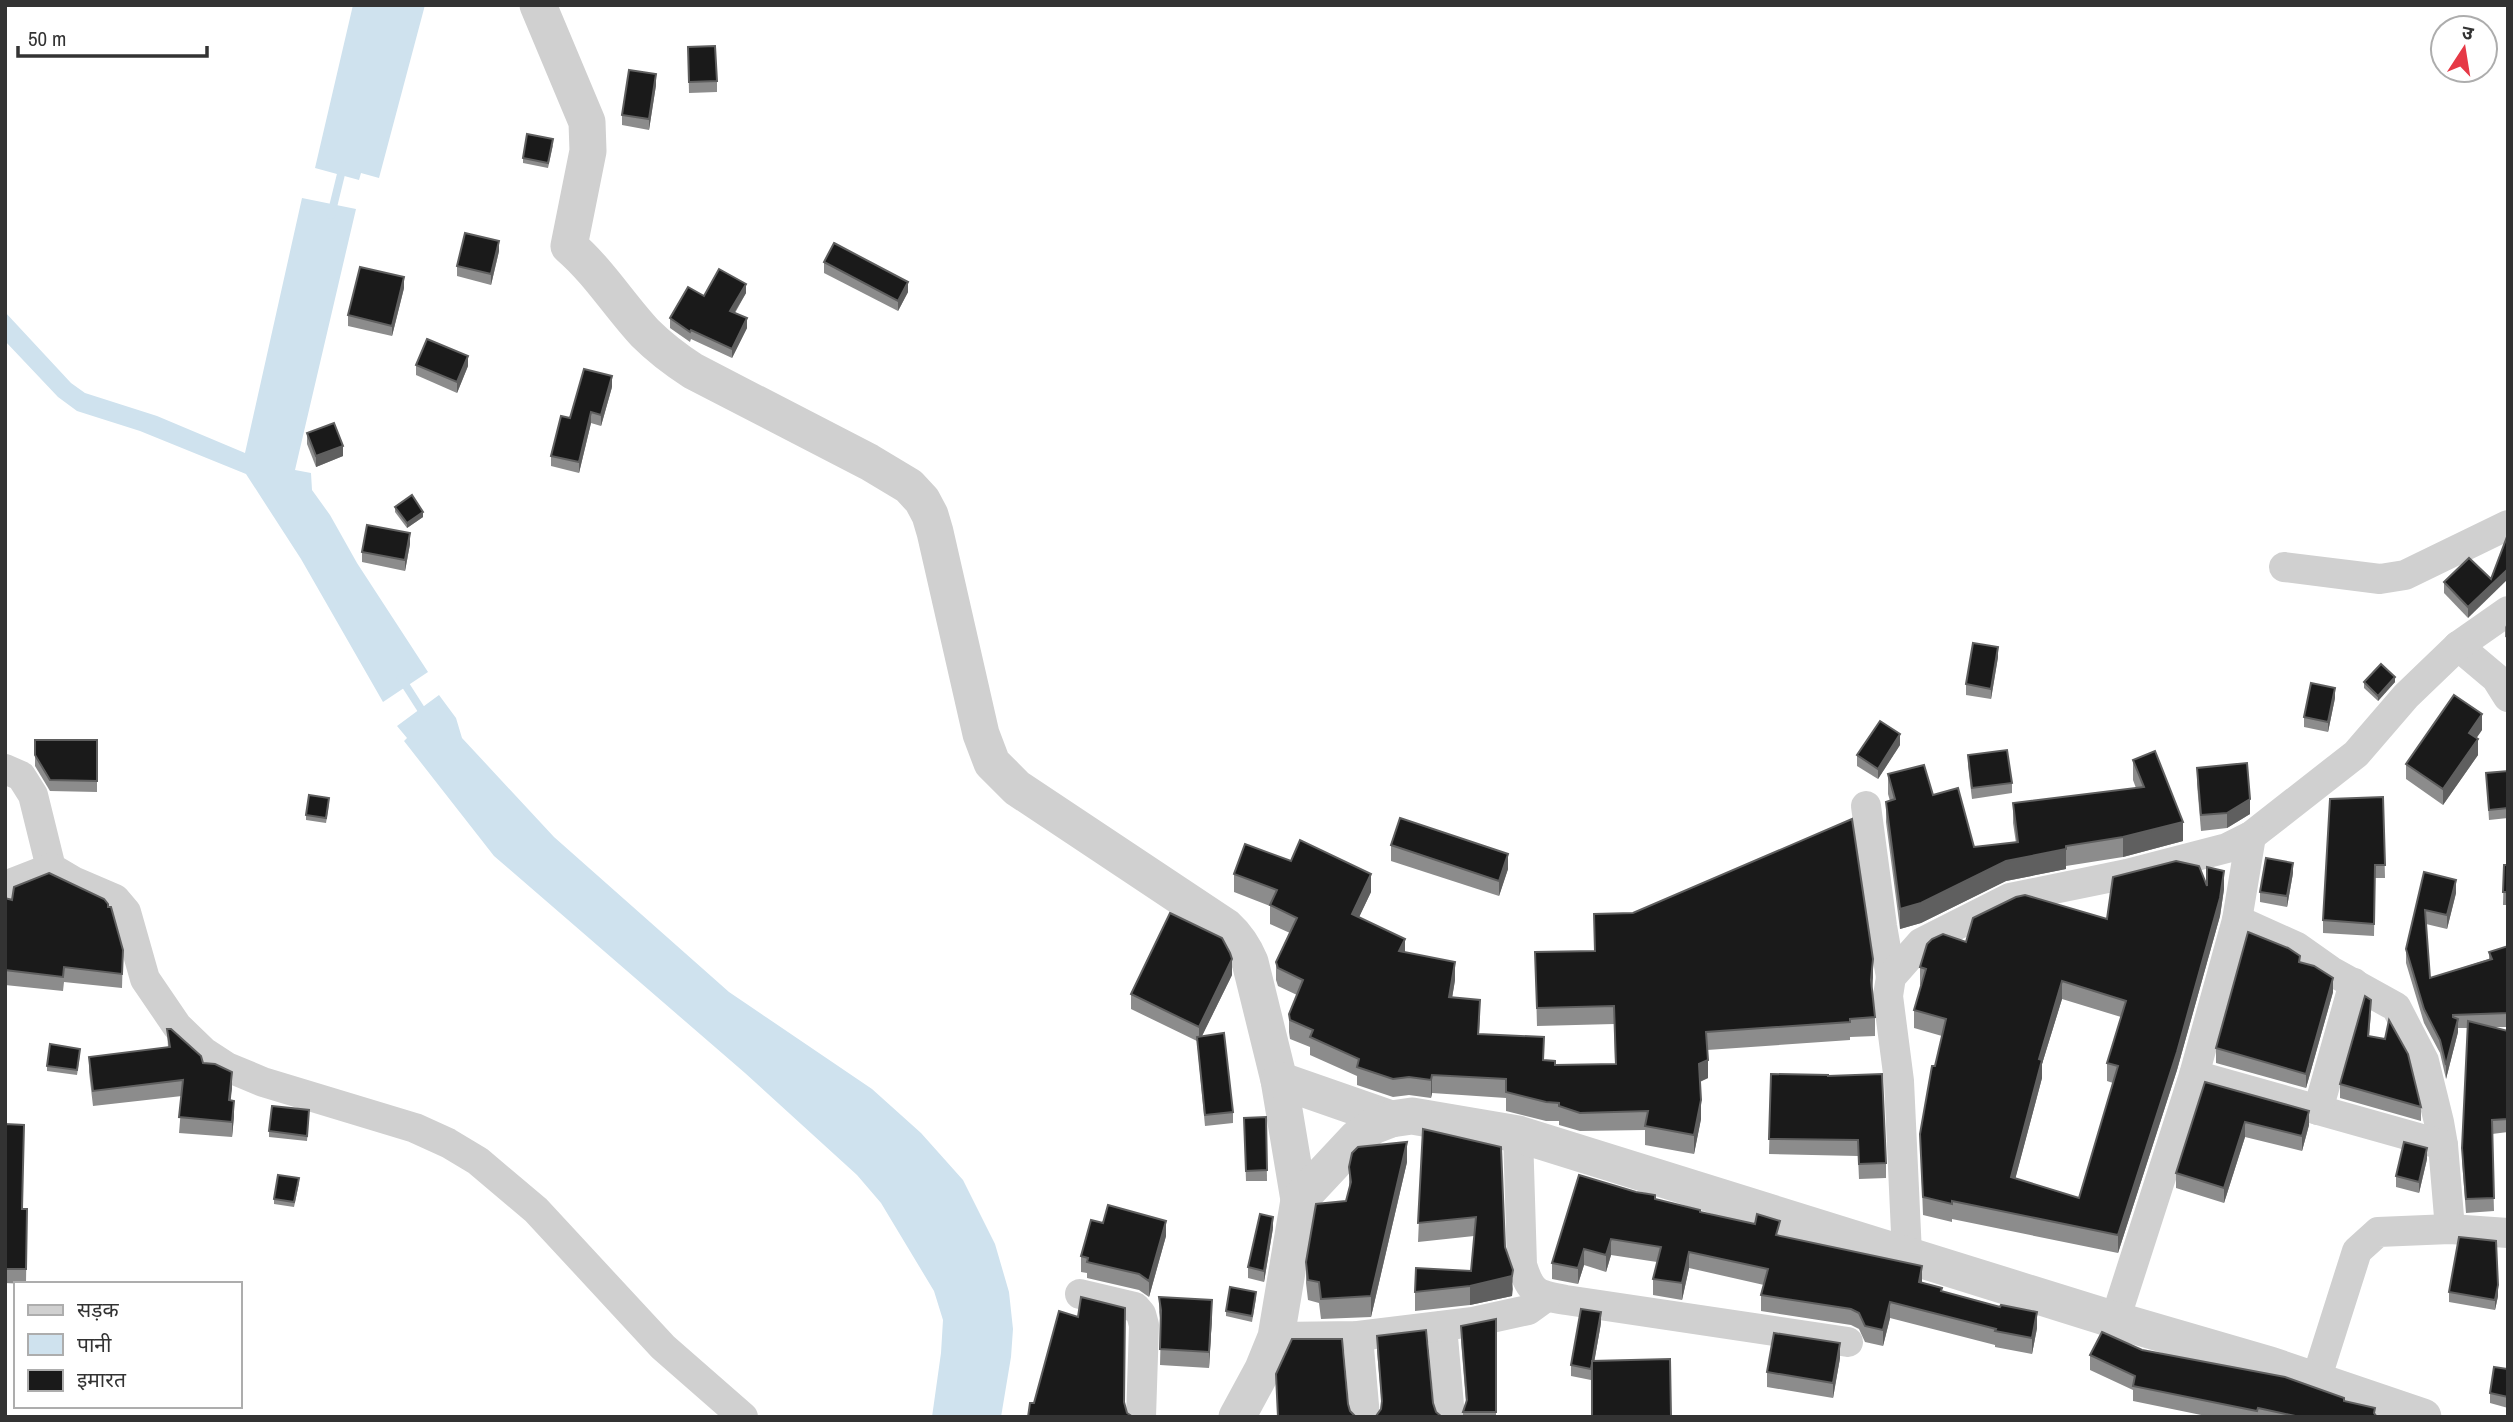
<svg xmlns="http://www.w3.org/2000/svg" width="2513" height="1422" font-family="'Archivo Narrow','Noto Sans Devanagari',sans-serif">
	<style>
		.water { fill: #cfe2ee }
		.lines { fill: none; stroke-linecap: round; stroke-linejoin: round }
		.stream { stroke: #cfe2ee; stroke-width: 8 }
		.minor { stroke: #d0d0d0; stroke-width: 30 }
		.tertiary { stroke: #d0d0d0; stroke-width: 37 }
		.wall { fill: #8c8c8c; fill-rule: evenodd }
		.shaded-wall { fill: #5f5f5f }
		.building { fill: #1a1a1a; stroke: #5f5f5f; stroke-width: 2; fill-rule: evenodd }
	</style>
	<rect width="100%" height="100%" fill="#fff"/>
	<!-- water -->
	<g class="water">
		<path d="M353,5H425L379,178L361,173L359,180L315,168Z"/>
		<path d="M302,198L356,209L295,470L311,473L312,490L330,515L357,563L428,672L383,702L301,559L246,474L140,431L77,411L58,397L5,341V312L71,383L85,393L157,416L245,453Z"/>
		<path d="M439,695L456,718L462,738L554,837L729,992L872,1089L921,1133L963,1180L995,1244L1009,1292L1013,1329L1011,1357L1001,1417H932L941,1353L943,1320L934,1291L881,1203L857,1175L745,1073L494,856L404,741L407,738L397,726Z"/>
	</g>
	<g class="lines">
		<!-- stream -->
		<g class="stream">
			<path d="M331,215L343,166"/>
			<path d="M401,678L426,717"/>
		</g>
		<!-- minor -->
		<g class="minor">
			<path d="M2284,567L2380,579L2405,575L2508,525"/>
			<path d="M2458,646L2496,678L2508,697"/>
			<path d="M5,769L21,776L33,795L51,868L73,881L115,899L126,912L145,979L177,1026L204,1052L227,1067L263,1082L415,1128L448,1143L478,1161L536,1210L663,1347L743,1417"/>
			<path d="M1866,806L1882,926L1891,977"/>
			<path d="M5,886L51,868"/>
			<path d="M2237,920L2297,947L2331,971L2396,1007L2424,1061L2439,1122L2443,1145L2450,1229"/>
			<path d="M2194,1075L2443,1145"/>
			<path d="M2318,1110L2354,983"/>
			<path d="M1518,1134L1522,1265C1531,1294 1537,1295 1566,1300L1848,1342"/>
			<path d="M1907,1254L1899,1081L1888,996L1891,977L1921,943L2010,898L2127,874L2227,848L2251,836L2356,754L2406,696L2458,646L2508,611"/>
			<path d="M1080,1294L1135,1307L1141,1314L1144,1325L1141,1417"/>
			<path d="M2115,1320L2194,1075L2237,920L2251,836"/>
			<path d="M1442,1326L1450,1417"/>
			<path d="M1358,1336L1365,1417"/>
			<path d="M1276,1337L1358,1336L1473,1322L1528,1310L1546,1297"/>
			<path d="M2316,1380L2357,1251L2378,1232L2450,1229L2508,1233"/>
		</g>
		<!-- tertiary -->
		<g class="tertiary">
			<path d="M538,5L587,122L588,151L569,246C599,272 619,305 645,333C660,348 676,360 693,371L869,462L909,486L922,500L930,515L935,532L981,734L992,763L1017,788L1226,927C1237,937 1244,948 1250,962L1279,1080L1299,1200"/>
			<path d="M1279,1080L1391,1119"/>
			<path d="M1237,1417L1263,1369L1276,1337L1299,1200L1357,1138L1373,1126L1391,1119L1412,1116L1518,1134L2115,1320L2270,1365L2423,1417"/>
		</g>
	</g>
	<!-- wall -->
	<g class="wall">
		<path d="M973,5H993L973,7Z"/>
		<path d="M688,47L717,81V92L689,93Z"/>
		<path d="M656,85L649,130L622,125V115Z"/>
		<path d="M553,145L548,168L523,163V158Z"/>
		<path d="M499,251L491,285L457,276V266Z"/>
		<path d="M824,262L908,292L898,311L824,273Z"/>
		<path d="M404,288L392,336L348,326V315Z"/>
		<path d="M746,293L735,313L747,328L732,358L691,339L690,342L670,328V318L704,296Z"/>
		<path d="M416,365L468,366L457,393L416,375Z"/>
		<path d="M612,387L601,426L591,423L579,473L551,466V456L570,418Z"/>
		<path d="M307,433L343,456L316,467L307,444Z"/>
		<path d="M395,507L423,517L407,528L395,512Z"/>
		<path d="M410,544L405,571L362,562V552Z"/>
		<path d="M2491,579L2468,618L2444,593V582Z"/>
		<path d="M2508,622V638L2505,637V627Z"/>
		<path d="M1998,657L1991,699L1966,695V684Z"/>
		<path d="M2364,682H2395L2378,701L2364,688Z"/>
		<path d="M2335,698L2328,732L2304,727V717Z"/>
		<path d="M2482,730L2476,738L2478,755L2443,805L2406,779V764Z"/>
		<path d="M35,740H97V792L50,791L35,766Z"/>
		<path d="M1900,745L1878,779L1857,766V755Z"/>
		<path d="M1968,755L2012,783V793L1972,799L1968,766Z"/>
		<path d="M2133,760L2183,841L2123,857L2066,866V869L2006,881L1921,923L1900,929L1886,822V802L1890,801L1888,794V774L1933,795L1974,847L2016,843L2013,823V803L2136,788L2133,780Z"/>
		<path d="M2197,768L2250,814L2227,828L2201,831L2197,784Z"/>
		<path d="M2508,771V818L2489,820L2486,773Z"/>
		<path d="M2383,797L2385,878H2375L2374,936L2323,933V920Z"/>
		<path d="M329,804L326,823L306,820V815Z"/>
		<path d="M1391,845L1508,869L1499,896L1391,861Z"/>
		<path d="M2504,865H2508V905H2503Z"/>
		<path d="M2424,872L2456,893L2447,929L2426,924L2430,978L2489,959V952L2508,946V1027H2493L2508,1031V1132L2492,1134L2494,1211L2466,1213L2462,1161V1148L2468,1028H2458V1032L2446,1079L2440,1053L2424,1023L2406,963V949Z"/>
		<path d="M2293,873L2287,907L2260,902V892Z"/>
		<path d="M1234,874L1371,892L1359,917L1405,952L1455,980L1452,998L1480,1018L1479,1034L1555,1065L1615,1064L1614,1024L1537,1026L1535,952L1595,951L1594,914L1873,977L1872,989L1875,1017V1036L1850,1037V1040L1707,1050L1708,1078L1700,1082L1701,1119L1694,1154L1645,1145V1130L1580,1131L1559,1125V1121H1546L1506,1111V1098L1432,1093L1431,1098L1409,1095L1393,1097L1357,1085V1076L1310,1055V1047L1290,1039L1289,1032V1014L1297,995L1278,986L1276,980V962L1290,933L1270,924V906L1234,892Z"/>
		<path d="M2207,885L2224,889L2220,916L2177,1070L2118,1253L1952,1219V1222L1923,1215L1920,1134L1942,1036L1914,1028V1010L1921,985H1920V967L1966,942L2107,919ZM2062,999L2121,1017L2107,1063V1081L2113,1083L2079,1198L2015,1179L2042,1078V1064Z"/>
		<path d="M5,898L108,907L123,950L122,988L64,982L63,991L5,985Z"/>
		<path d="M2300,962L2333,992L2306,1088L2216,1063V1048Z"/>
		<path d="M1232,975L1202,1036L1233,1112V1123L1205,1126L1197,1041L1131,1009V994Z"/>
		<path d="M2371,1013L2369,1037L2421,1107V1121L2340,1098V1084Z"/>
		<path d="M167,1029L203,1063L232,1088L230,1100L234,1116L232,1137L179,1133L182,1096L93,1106L89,1072V1057L168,1047Z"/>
		<path d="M80,1054L77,1075L47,1071V1066Z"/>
		<path d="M1771,1074L1828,1076L1886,1163V1178L1859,1179L1858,1156L1769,1154Z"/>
		<path d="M2205,1082L2309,1125L2302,1151L2245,1137L2224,1203L2176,1188V1173Z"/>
		<path d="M309,1110L307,1141L269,1137V1131Z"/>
		<path d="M1266,1117L1267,1181H1246L1244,1118Z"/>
		<path d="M5,1124L23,1209H27L26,1284L5,1283Z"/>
		<path d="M1423,1129L1505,1247L1513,1289L1512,1296L1470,1305L1415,1311V1292L1471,1271L1474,1236L1418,1242Z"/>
		<path d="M2427,1159L2419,1193L2396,1187V1176Z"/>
		<path d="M1407,1162L1371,1317L1321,1319L1319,1303L1308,1300L1306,1283V1262L1346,1201L1349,1188V1167Z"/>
		<path d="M299,1183L294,1207L274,1204V1199Z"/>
		<path d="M1655,1199L1780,1236L1922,1283L2037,1328L2032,1354L1995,1347V1345L1890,1318L1883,1346L1865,1342L1859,1329L1851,1325L1761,1311V1295L1764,1285L1689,1268L1682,1300L1653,1295V1279L1657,1262L1611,1255L1606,1272L1584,1265L1578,1284L1552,1279V1263Z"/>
		<path d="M1103,1223L1166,1236L1149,1297L1139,1290L1087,1278V1273L1081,1272V1256Z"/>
		<path d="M1273,1228L1264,1282L1248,1278V1267Z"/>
		<path d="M2449,1292L2498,1296L2495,1310L2449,1302Z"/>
		<path d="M1159,1297L1212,1316L1209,1368L1160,1365L1161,1324L1159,1312Z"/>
		<path d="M1256,1298L1252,1322L1226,1316V1311Z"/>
		<path d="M1496,1319V1417H1463V1412L1466,1403L1461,1341V1326Z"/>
		<path d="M1601,1323L1591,1380L1571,1376V1365Z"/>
		<path d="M1377,1336L1433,1403L1436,1412L1376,1416L1381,1409L1382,1406L1377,1351Z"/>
		<path d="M2142,1350L2344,1401L2375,1414L2377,1417H2211L2133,1401V1390L2090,1370V1355Z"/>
		<path d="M1840,1358L1833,1398L1767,1387V1372Z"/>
		<path d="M2508,1369V1408L2490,1403V1393Z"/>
	</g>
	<!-- shaded-wall -->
	<g class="shaded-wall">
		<path d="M656,74V85L649,130V119Z"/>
		<path d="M499,241V251L491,285V274Z"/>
		<path d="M404,277V288L392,336V326Z"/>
		<path d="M908,282V292L898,311V301Z"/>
		<path d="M746,284V293L730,320V311Z"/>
		<path d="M747,318V328L732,358V349Z"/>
		<path d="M468,356V366L457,393V382Z"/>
		<path d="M612,376V387L601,426V415Z"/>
		<path d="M591,412V423L579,473V462Z"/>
		<path d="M343,446V456L316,467V456Z"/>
		<path d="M423,512V517L407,528V523Z"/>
		<path d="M410,533V544L405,571V560Z"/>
		<path d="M2508,569V579L2468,618V607Z"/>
		<path d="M1998,647V657L1991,699V689Z"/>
		<path d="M2395,677V682L2378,701V696Z"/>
		<path d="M2335,688V698L2328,732V722Z"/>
		<path d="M2482,714V730L2469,749V733Z"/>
		<path d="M1900,734V745L1878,779V769Z"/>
		<path d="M2478,739V755L2443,805V789Z"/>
		<path d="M2250,799V814L2227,828V813Z"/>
		<path d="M2183,822V841L2123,857V837Z"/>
		<path d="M2066,849V869L2006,881L1921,923L1900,929V909L2006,861Z"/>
		<path d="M1508,854V869L1499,896V881Z"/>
		<path d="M2293,863V873L2287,907V896Z"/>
		<path d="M2224,871V889L2220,916L2177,1070L2118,1253V1235Z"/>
		<path d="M1371,874V892L1352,932V914Z"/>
		<path d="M2456,880V893L2447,929V915Z"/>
		<path d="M1405,939V957L1399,951Z"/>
		<path d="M1232,959V975L1199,1042V1027Z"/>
		<path d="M1873,959V977L1871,998V980Z"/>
		<path d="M1455,962V980L1449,1016V997Z"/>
		<path d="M2333,978V992L2306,1088V1074Z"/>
		<path d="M2062,981V999L2042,1064V1078L2011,1195V1177L2039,1059Z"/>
		<path d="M2458,1019V1032L2446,1079V1065Z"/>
		<path d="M1708,1060V1078L1699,1082V1064Z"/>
		<path d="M232,1072V1088L229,1116V1100Z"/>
		<path d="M1432,1075V1093L1431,1098V1080Z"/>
		<path d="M1701,1100V1119L1694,1154V1135Z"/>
		<path d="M234,1101V1116L232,1137V1122Z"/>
		<path d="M2309,1111V1125L2302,1151V1136Z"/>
		<path d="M2245,1122V1137L2224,1203V1188Z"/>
		<path d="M1407,1142V1162L1371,1317V1296Z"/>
		<path d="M2427,1148V1159L2419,1193V1182Z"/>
		<path d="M1273,1217V1228L1264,1282V1271Z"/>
		<path d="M1166,1221V1236L1149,1297V1281Z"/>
		<path d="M1611,1239V1255L1606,1272V1255Z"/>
		<path d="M1584,1249V1265L1578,1284V1268Z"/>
		<path d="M1689,1252V1268L1682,1300V1283Z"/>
		<path d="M1922,1266V1282L1919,1298V1282Z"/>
		<path d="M1513,1270L1512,1296L1470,1305V1286Z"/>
		<path d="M2498,1285V1296L2495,1310V1300Z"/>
		<path d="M1212,1300V1316L1209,1368V1352Z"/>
		<path d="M1890,1302V1318L1883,1346V1330Z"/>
		<path d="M1601,1312V1323L1591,1380V1369Z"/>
		<path d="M2037,1312V1328L2032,1354V1338Z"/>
		<path d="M1840,1343V1358L1833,1398V1383Z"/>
	</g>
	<!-- building -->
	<g class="building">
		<path d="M715,46L717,81L689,82L688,47Z"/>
		<path d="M629,70L656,74L649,119L622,115Z"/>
		<path d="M527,134L553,139L548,163L523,158Z"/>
		<path d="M465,233L499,241L491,274L457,266Z"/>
		<path d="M834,243L908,282L898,301L824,262Z"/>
		<path d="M360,267L404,277L392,326L348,315Z"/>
		<path d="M719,269L746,284L730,311L747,318L732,349L691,330L690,332L670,318L688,287L704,296Z"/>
		<path d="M427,339L468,356L457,382L416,365Z"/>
		<path d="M584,369L612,376L601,415L591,412L579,462L551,456L561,416L570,418Z"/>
		<path d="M334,423L343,446L316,456L307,433Z"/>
		<path d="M412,495L423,512L407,523L395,507Z"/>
		<path d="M367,525L410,533L405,560L362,552Z"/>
		<path d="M2508,534V569L2468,607L2444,582L2469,558L2491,579Z"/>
		<path d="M1973,643L1998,647L1991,689L1966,684Z"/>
		<path d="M2381,664L2395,677L2378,696L2364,682Z"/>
		<path d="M2311,683L2335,688L2328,722L2304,717Z"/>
		<path d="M2454,695L2482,714L2469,733L2478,739L2443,789L2406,764Z"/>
		<path d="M1880,721L1900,734L1878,769L1857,755Z"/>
		<path d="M35,740H97V781L50,780L35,755Z"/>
		<path d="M2007,750L2012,783L1972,788L1968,755Z"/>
		<path d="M2155,751L2183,822L2123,837L2066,846V849L2006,861L1921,903L1900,909L1886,802L1895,799L1888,774L1924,765L1933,795L1958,788L1974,847L2018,842L2013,803L2144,787L2133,760Z"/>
		<path d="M2247,763L2250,799L2227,813L2201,815L2197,768Z"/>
		<path d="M2508,771V808L2489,810L2486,773Z"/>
		<path d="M309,795L329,798L326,818L306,815Z"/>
		<path d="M2383,797L2385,865H2375L2374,924L2323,920L2330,799Z"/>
		<path d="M1400,818L1508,854L1499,881L1391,845Z"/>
		<path d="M1852,819L1873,959L1871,980L1875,1017L1850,1019V1022L1706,1032L1708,1060L1699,1064L1701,1100L1694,1135L1645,1126L1648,1111L1580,1113L1559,1106V1103L1546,1102L1506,1092V1079L1432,1075L1431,1080L1409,1077L1393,1079L1357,1067L1359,1059L1310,1037L1313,1030L1290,1020L1289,1014L1303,980L1278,968L1276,962L1297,918L1270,905L1277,890L1234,874L1245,844L1291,861L1300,840L1371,874L1352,914L1405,939L1399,951L1455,962L1449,997L1480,1000L1478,1034L1544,1037L1543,1060L1555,1061V1065L1616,1064L1614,1006L1537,1008L1535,952L1595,951L1594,914L1633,913Z"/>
		<path d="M2266,858L2293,863L2287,896L2260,892Z"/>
		<path d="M2176,861L2199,866L2207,886V867L2224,871L2220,898L2177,1052L2118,1235L1952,1201V1204L1923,1197L1920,1134L1932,1066H1935L1946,1019L1914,1010L1926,969L1920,967L1927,944L1932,939L1943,934L1966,942L1973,918L2016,897L2025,895L2107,919L2113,877ZM2062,981L2126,1001L2107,1063L2118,1066L2079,1198L2011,1177L2042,1060L2039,1059Z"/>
		<path d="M2504,865H2508V892H2503Z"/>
		<path d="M2424,872L2456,880L2447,915L2425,910L2430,978L2492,959L2489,952L2508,946V1013L2453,1015V1017L2458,1019L2446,1065L2440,1040L2424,1009L2406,949Z"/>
		<path d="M49,873L104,899L108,904V907H111L123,950L122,974L64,967L63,977L5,970V898L12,900L14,887Z"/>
		<path d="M1170,913L1222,938L1230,953L1232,959L1199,1027L1131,994Z"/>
		<path d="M2248,932L2288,948L2300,956L2299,962L2314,966L2333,978L2306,1074L2216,1048Z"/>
		<path d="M2365,996L2371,1000L2368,1036L2385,1039L2389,1020L2408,1054L2421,1107L2340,1084Z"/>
		<path d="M2468,1021L2508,1031V1119L2492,1120L2494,1198L2466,1199L2462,1148Z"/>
		<path d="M167,1029H171L201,1056L203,1063L215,1064L232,1072L229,1100L234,1101L232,1122L179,1117L183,1080L93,1091L89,1057L170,1047Z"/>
		<path d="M1224,1033L1233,1112L1205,1115L1197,1037Z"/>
		<path d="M50,1044L80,1049L77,1070L47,1066Z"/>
		<path d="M1771,1074L1828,1075V1076L1882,1074L1886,1163L1859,1164L1858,1140L1769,1139Z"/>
		<path d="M2205,1082L2309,1111L2302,1136L2245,1122L2224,1188L2176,1173Z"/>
		<path d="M272,1106L309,1110L307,1136L269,1131Z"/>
		<path d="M1266,1117L1267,1170L1246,1171L1244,1118Z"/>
		<path d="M5,1124L24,1125L22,1209H27L26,1269H5Z"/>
		<path d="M1423,1129L1501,1147L1505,1247L1513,1270L1512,1276L1470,1286L1415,1292L1416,1268L1471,1271L1476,1217L1418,1223Z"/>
		<path d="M1407,1142L1371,1296L1321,1299L1319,1282L1308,1280L1306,1262L1316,1204L1346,1201L1351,1182L1349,1167L1352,1153L1358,1147Z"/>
		<path d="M2404,1142L2427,1148L2419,1182L2396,1176Z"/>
		<path d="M278,1175L299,1178L294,1202L274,1199Z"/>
		<path d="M1579,1175L1636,1192L1655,1195V1199L1700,1210V1212L1755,1224L1757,1214L1780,1221L1776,1235L1922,1266L1919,1282L1942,1288L1941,1291L2000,1307L2001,1305L2037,1312L2032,1338L1995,1331L1996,1329L1890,1302L1883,1330L1865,1326L1859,1313L1851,1309L1761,1295L1768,1269L1689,1252L1682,1283L1653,1279L1661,1247L1611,1239L1606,1255L1584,1249L1578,1268L1552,1263Z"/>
		<path d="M1108,1205L1166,1221L1149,1281L1139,1274L1087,1262L1088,1258L1081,1256L1091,1220L1103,1223Z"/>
		<path d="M1260,1214L1273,1217L1264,1271L1248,1267Z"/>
		<path d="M2459,1237L2496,1241L2498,1285L2495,1300L2449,1292Z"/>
		<path d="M1230,1287L1256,1292L1252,1316L1226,1311Z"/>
		<path d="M1081,1297L1125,1308L1124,1402L1127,1413L1133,1417H1028L1030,1403H1034L1059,1311L1078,1317Z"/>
		<path d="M1159,1297L1212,1300L1209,1352L1160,1349L1161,1310Z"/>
		<path d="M1581,1309L1601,1312L1591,1369L1571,1365Z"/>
		<path d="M1496,1319V1412H1463L1467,1400L1461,1326Z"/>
		<path d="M1426,1330L1433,1403L1436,1412L1442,1417H1373L1376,1416L1381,1409L1382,1401L1377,1336Z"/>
		<path d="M2102,1332L2142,1350L2285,1377L2344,1398V1401L2375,1408L2374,1413L2377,1417H2300L2258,1408L2257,1411L2133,1386L2135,1376L2090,1355Z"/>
		<path d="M1774,1333L1840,1343L1833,1383L1767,1372Z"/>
		<path d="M1292,1339H1342L1348,1404L1350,1411L1356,1417H1278L1276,1374Z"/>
		<path d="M1670,1359L1671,1417H1592V1361Z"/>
		<path d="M2494,1367L2508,1369V1397L2490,1393Z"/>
	</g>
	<!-- border -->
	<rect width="2513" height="1422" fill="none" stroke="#333333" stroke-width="14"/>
	<!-- legend -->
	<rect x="14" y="1282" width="228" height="126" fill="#ffffff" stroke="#adadad" stroke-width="2"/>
	<rect x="28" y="1305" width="35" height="10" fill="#d0d0d0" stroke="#adadad" stroke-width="2"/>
	<text x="77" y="1317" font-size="21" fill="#333333">सड़क</text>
	<rect x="28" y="1334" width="35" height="21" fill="#cfe2ee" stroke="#adadad" stroke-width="2"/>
	<text x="77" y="1352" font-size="21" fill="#333333">पानी</text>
	<rect x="28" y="1370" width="35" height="21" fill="#1a1a1a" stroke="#adadad" stroke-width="2"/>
	<text x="77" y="1387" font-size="21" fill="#333333">इमारत</text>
	<!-- north arrow -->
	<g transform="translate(2464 49) rotate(12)"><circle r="33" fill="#ffffff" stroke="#adadad" stroke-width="2"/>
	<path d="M0-5L12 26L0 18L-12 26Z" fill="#e63946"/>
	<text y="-10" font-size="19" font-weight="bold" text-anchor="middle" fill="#333333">उ</text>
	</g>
	<!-- scale -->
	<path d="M18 46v10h189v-10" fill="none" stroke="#333333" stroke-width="3.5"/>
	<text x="28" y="46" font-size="21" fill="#333333" stroke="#ffffff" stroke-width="5" paint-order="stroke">50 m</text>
</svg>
